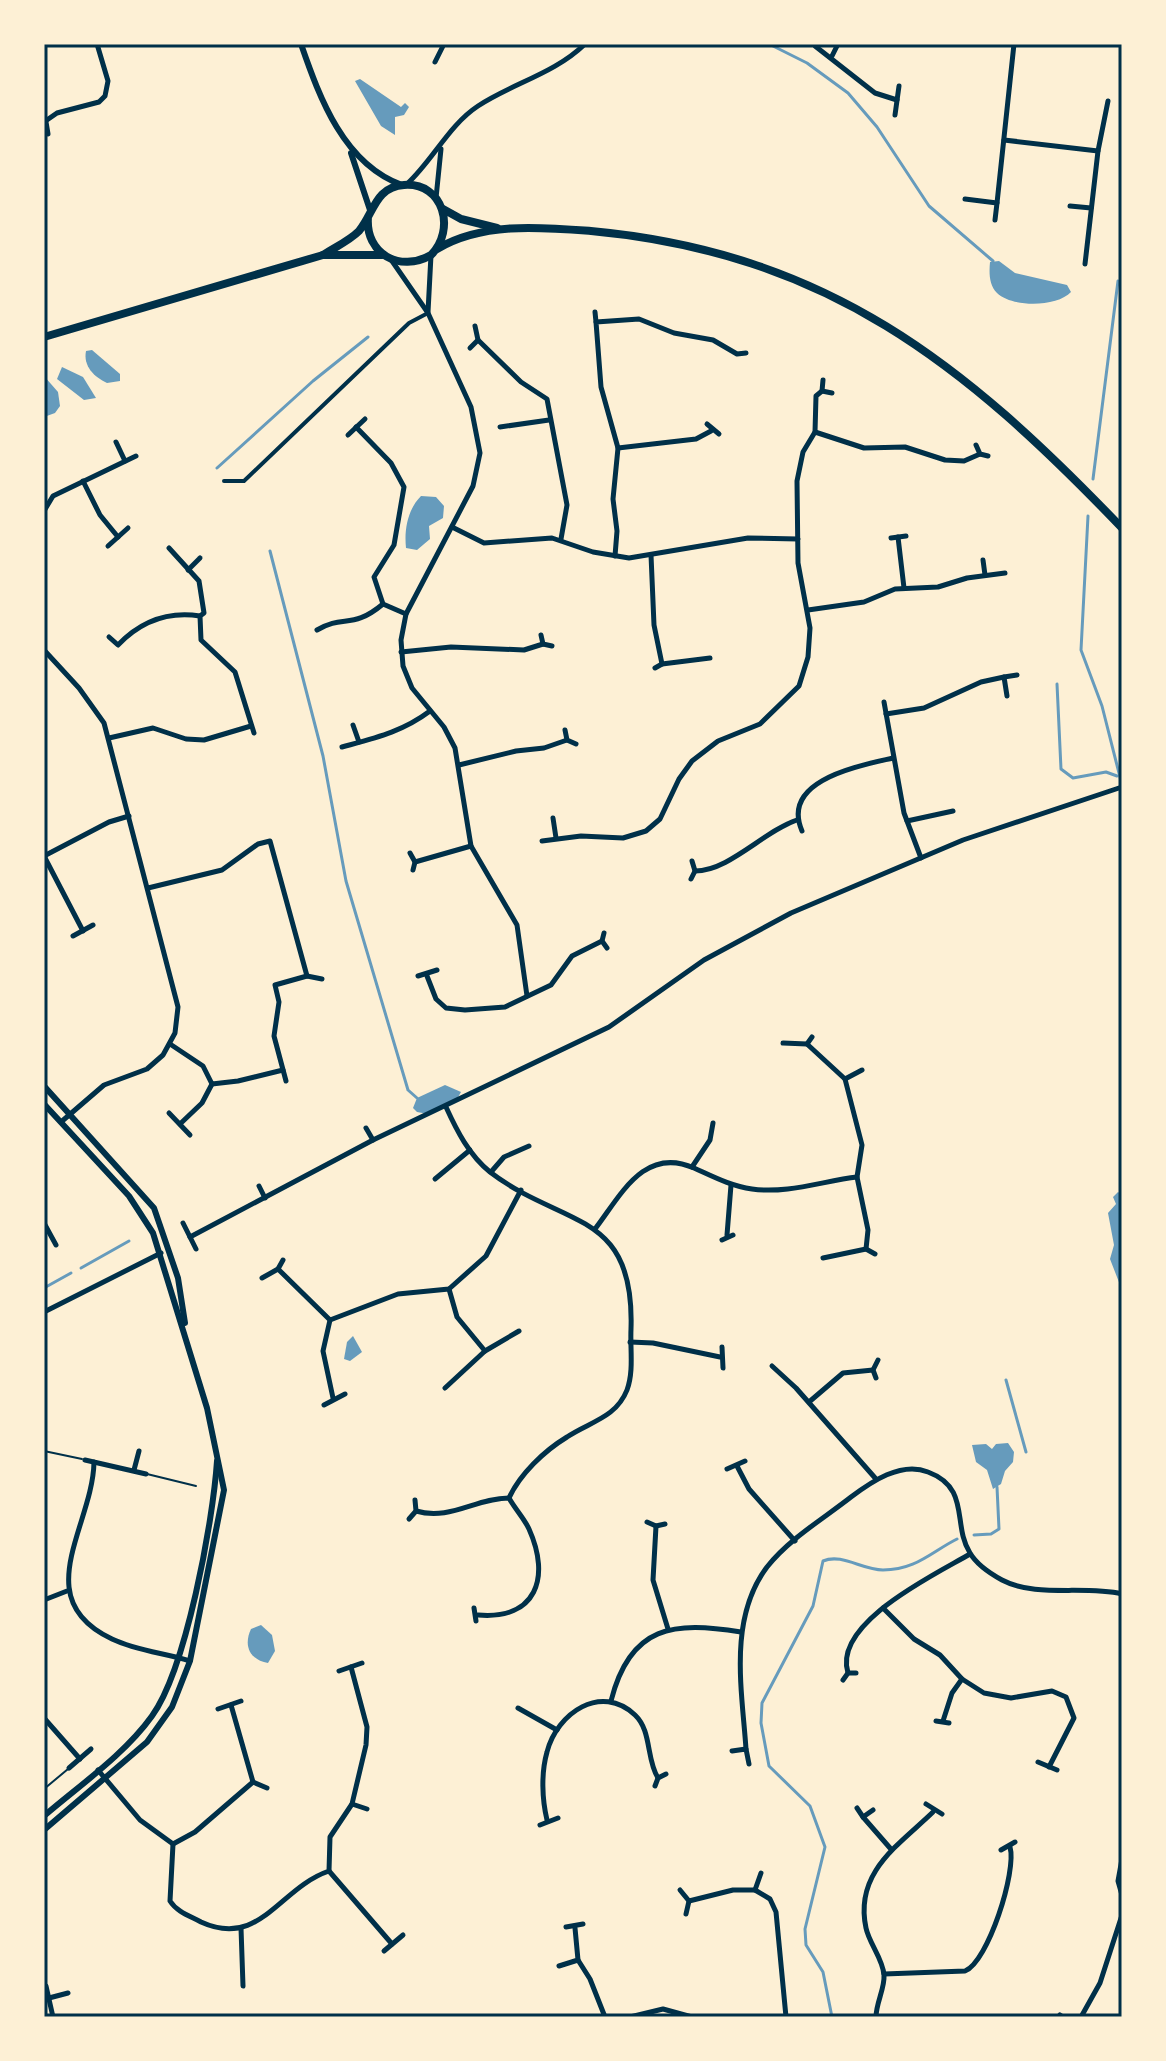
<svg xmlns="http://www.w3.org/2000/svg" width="1166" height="2061" font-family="Commissioner,sans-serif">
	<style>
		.water { fill: #669bbc }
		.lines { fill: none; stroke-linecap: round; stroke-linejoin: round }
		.stream { stroke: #669bbc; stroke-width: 3 }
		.service { stroke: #003049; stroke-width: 2 }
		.pedestrian { stroke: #003049; stroke-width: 4 }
		.minor { stroke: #003049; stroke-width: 5 }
		.tertiary { stroke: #003049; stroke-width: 6 }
		.primary { stroke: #003049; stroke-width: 8 }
		.neatline { fill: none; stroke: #003049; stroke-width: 3 }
	</style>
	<rect width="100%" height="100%" fill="#fdf0d5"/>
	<!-- water -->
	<g class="water">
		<path d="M360,79L401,107L405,103L409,107L404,115L395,117V135L381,126L355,81Z"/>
		<path d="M999,261L1015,273L1067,285L1071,292C1057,307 1013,308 997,293C989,285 989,273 990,262Z"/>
		<path d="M92,350L120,374V381L107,383C94,377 83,366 86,351Z"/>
		<path d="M62,367L83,377L96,398L84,400L57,379Z"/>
		<path d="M44,376L58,392L60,406L55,413L44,417Z"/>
		<path d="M421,496L436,497L444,506L443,518L429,526L430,539L417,550L406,548C404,529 408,509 421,496Z"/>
		<path d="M445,1085L461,1092L456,1101L428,1114L417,1112L413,1108L417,1098Z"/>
		<path d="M1118,1192L1122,1195V1290L1110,1259L1114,1245L1108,1213L1116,1204L1113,1197Z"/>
		<path d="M353,1336L362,1352L350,1361L344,1359L347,1342Z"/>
		<path d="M1008,1443L1014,1452L1013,1462L1005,1471L1001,1484L993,1489L987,1470L976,1462L972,1445L986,1444L992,1449L996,1444Z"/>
		<path d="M261,1625L272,1635L275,1651L268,1663C250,1660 243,1646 251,1629Z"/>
	</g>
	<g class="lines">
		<!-- stream -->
		<g class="stream">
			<path d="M769,44L807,63L848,93L877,127L929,206L993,261"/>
			<path d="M217,468L313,381L368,337"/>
			<path d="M1093,479L1118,281"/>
			<path d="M1088,516L1081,650L1102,706L1122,785"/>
			<path d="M270,551L323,756L346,881L408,1090L417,1098"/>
			<path d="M1057,684L1061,769L1073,778L1106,772L1117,776"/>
			<path d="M81,1268L129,1241"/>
			<path d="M44,1288L71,1273"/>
			<path d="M1006,1380L1026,1452"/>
			<path d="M974,1535L991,1534L999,1529L997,1487"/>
			<path d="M832,2017L823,1972L806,1945L805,1929L825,1847L810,1806L769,1766L761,1723L762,1703L813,1606L823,1561C842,1553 862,1570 883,1570C916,1570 931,1552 957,1539"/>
		</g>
		<!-- service -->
		<g class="service">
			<path d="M44,1451L82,1459"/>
			<path d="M147,1474L196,1486"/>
			<path d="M44,1789L68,1769"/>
		</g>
		<!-- pedestrian -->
		<path class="pedestrian" d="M224,481H244L409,323L428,313"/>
		<!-- minor -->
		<g class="minor">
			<path d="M815,46L875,93L897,100"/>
			<path d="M832,56L838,44"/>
			<path d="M435,62L444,44"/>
			<path d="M895,115L899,86"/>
			<path d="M44,122L57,113L99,102L105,96L108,81L97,44"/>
			<path d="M46,122L48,134"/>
			<path d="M1004,140L1098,151"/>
			<path d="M407,184C433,160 449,125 478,106C513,83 554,74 585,44"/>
			<path d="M436,198L441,149"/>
			<path d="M965,199L997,203L995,220"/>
			<path d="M997,203L1014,44"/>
			<path d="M1070,206L1091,208"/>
			<path d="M392,261L428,313L471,407L480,453L473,486L406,614L401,640L403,666L412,688L444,727L455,748L471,846L517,925L527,996"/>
			<path d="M1085,264L1098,151L1108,101"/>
			<path d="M428,312L431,255"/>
			<path d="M595,312L596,322"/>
			<path d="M478,340L521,382L547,399L567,505L561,539"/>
			<path d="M470,348L478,340L475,326"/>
			<path d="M822,391L823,380"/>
			<path d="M707,424L719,434"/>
			<path d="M356,427L391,463L404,487L394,545L374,577L383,604L406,614"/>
			<path d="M500,427L549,420"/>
			<path d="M815,432L864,448L905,447L945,460L964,461L980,454"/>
			<path d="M348,435L365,419"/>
			<path d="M116,442L125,461"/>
			<path d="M976,445L980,454L988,456"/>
			<path d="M618,448L696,439L711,431"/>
			<path d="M83,481L100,515L118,537"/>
			<path d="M44,511L53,496L136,456"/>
			<path d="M452,527L484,543L552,538L593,552L629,558L748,538L798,539"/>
			<path d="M898,537L904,588"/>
			<path d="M891,538L906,536"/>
			<path d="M108,546L128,528"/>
			<path d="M169,548L199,581L204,613L200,616L201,640L235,672L254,733"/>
			<path d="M651,555L654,625L662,664L710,658"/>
			<path d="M615,556L617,531L613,499L618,448L601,387L596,322L639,319L674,333L713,340L737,354L746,353"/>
			<path d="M983,560L985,575"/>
			<path d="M188,570L200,558"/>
			<path d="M808,610L864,602L895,589L938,587L967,578L1005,573"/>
			<path d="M317,630C344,614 352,630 383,604"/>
			<path d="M541,635L543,644L552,646"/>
			<path d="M109,637L118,645C141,621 168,611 200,616"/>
			<path d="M44,650L79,688L104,723L178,1007L175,1033L163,1055L147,1069L104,1085L61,1122"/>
			<path d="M401,652L451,647L524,650L543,644"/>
			<path d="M655,668L662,664"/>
			<path d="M1007,696L1004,677L1017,675"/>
			<path d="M884,702L904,813L921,858"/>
			<path d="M886,714L924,708L981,682L1004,677"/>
			<path d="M353,725L359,742"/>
			<path d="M565,730L567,740L576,744"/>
			<path d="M109,738L153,728L186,739L204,740L251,726"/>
			<path d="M342,747C375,738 402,732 430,711"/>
			<path d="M459,765L516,751L544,748L567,740"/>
			<path d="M553,818L556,838"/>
			<path d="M907,821L953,811"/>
			<path d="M802,831C780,780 859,766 893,758"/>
			<path d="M542,841L581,836L623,838L646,831L660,819L679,779L692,761L718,741L760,724L799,686L808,657L810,628L798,563L797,481L803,452L815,432L816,396L822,391L832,393"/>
			<path d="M410,853L415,862L413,870"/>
			<path d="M44,856L109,822L129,816"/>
			<path d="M44,856L83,931"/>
			<path d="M415,862L471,846"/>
			<path d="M695,871C729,871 764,831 797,820"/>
			<path d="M691,879L695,871L692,861"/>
			<path d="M148,888L222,870L258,844L270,841L307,976"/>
			<path d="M604,933L602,941L607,948"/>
			<path d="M73,936L93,925"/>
			<path d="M418,976L437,970"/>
			<path d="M427,976L436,999L446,1008L465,1010L505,1007L551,985L572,956L602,941"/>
			<path d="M783,1043L807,1044L812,1037"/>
			<path d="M170,1044L203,1066L212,1084L238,1081L283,1070"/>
			<path d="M807,1044L845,1079L862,1070"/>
			<path d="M845,1079L862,1145L857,1177L868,1230L866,1249"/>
			<path d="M286,1081L274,1036L279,1002L275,985L307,976L322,979"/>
			<path d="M446,1107C457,1131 469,1155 490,1172C563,1228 635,1209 631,1329C630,1349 634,1371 627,1390C616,1418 589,1422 567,1437C544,1451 520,1474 509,1498"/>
			<path d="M169,1113L190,1135"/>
			<path d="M180,1124L202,1103L212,1084"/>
			<path d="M366,1128L373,1140"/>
			<path d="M692,1167L710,1140L713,1123"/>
			<path d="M491,1172L504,1157L529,1146"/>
			<path d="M435,1179L470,1150"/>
			<path d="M259,1186L265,1198"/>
			<path d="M44,1223L56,1245"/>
			<path d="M183,1223L196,1249"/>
			<path d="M595,1229C621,1195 644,1146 694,1168C714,1177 731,1186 752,1189C787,1194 823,1181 857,1177"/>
			<path d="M727,1235L731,1185"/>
			<path d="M190,1237L373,1140L609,1027L704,960L791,913L963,840L1122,787"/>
			<path d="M722,1240L733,1235"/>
			<path d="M823,1258L866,1249L875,1254"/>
			<path d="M278,1269L330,1320L323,1351L333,1398"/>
			<path d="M262,1278L278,1269L283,1260"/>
			<path d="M449,1289L457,1317L485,1351"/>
			<path d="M44,1312L161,1253"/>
			<path d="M330,1320L398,1294L449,1289L486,1256L521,1190"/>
			<path d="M630,1342L653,1343L720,1357"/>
			<path d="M722,1347L723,1368"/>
			<path d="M772,1366L796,1388L876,1479"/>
			<path d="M876,1378L873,1370L878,1360"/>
			<path d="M445,1388L485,1351L519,1331"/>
			<path d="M809,1402L843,1373L873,1370"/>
			<path d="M324,1405L345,1394"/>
			<path d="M85,1460L146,1474"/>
			<path d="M94,1462C93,1526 27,1599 112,1639C137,1651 165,1653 190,1661"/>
			<path d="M737,1466L749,1489L795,1541"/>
			<path d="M727,1469L745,1461"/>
			<path d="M134,1470L139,1451"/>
			<path d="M416,1511C450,1521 476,1498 509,1498C515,1509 524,1518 529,1529C551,1578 536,1620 478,1615"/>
			<path d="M409,1519L416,1511L415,1500"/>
			<path d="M647,1522L656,1526L665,1524"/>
			<path d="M656,1526L653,1580L668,1629"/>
			<path d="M44,1600L67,1591"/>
			<path d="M474,1608L476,1621"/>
			<path d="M883,1608L914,1639L940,1655L962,1679L984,1693L1011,1698L1052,1691L1066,1697L1074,1718L1049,1767"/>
			<path d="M339,1671L362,1663"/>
			<path d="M848,1673C832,1623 936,1574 970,1554"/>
			<path d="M843,1680L848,1673H856"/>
			<path d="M611,1701C630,1625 674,1621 741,1632"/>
			<path d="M231,1705L253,1782L267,1788"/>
			<path d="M518,1708L557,1730"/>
			<path d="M218,1709L241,1701"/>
			<path d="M44,1718L80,1759"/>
			<path d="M936,1721L949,1723"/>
			<path d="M943,1721L952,1693L962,1679"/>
			<path d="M746,1749C742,1690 728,1619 767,1567C789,1539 823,1519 851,1497C871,1482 901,1461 928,1472C971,1488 952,1525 970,1553C977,1565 991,1574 1002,1580C1036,1598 1085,1585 1122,1594"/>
			<path d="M732,1751L746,1749L749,1764"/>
			<path d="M1038,1762L1057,1770"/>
			<path d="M69,1768L91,1749"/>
			<path d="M98,1770L140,1820L173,1844L195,1832L253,1782"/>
			<path d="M655,1786L658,1778L666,1774"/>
			<path d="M352,1804L367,1809"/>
			<path d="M926,1804L942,1814"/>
			<path d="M857,1808L863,1817L873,1810"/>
			<path d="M863,1817L890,1848"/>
			<path d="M547,1820C542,1799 541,1773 547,1752C557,1713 601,1683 635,1715C652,1731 646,1759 658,1778"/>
			<path d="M540,1825L558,1818"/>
			<path d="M173,1844L170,1901C177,1912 190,1916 201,1922C260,1949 279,1888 329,1871L330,1837L352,1804L366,1745L367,1727L351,1667"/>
			<path d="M1001,1850L1015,1842"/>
			<path d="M1122,1859L1118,1881L1122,1895"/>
			<path d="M329,1871L392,1944"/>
			<path d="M680,1890L689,1901L686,1914"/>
			<path d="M755,1890L770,1899L776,1912L786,2017"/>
			<path d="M689,1901L733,1890H755L761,1873"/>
			<path d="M566,1927L583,1924"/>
			<path d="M241,1928L243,1986"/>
			<path d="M384,1951L403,1935"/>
			<path d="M578,1960L590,1979L605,2017"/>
			<path d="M559,1966L578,1960L575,1928"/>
			<path d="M884,1974L965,1971C988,1962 1017,1871 1010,1847"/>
			<path d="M46,1986L53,2017"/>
			<path d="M49,1998L68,1993"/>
			<path d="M1060,2015L1063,2017"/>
			<path d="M630,2017L663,2009L692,2017"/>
			<path d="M876,2017C876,2003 885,1988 884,1975C883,1959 869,1943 866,1928C854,1872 899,1845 933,1812"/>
			<path d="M1081,2017L1100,1983L1122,1915"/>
		</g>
		<!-- tertiary -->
		<g class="tertiary">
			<path d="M301,44C320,99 344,164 402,185"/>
			<path d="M351,153L370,210"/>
			<path d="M44,1086L154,1208L178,1278L185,1323"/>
			<path d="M44,1104L129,1196L153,1233L207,1408L224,1490L190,1661L172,1707L147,1742L44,1830"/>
			<path d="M44,1816C80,1785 124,1755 152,1716C186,1669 213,1522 217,1461"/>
		</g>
		<!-- primary -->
		<g class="primary">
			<path d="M443,209L461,219L497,228"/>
			<path d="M437,249C482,222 540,227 591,231C827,253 964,363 1122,528"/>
			<path d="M323,255H382"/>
			<path d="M44,337L323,255C335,247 349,241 359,231C374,213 375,187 404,185C444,182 456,230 431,255C400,273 365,254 368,217"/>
		</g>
	</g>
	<!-- border -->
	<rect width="1166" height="2061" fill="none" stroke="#fdf0d5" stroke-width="92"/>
	<rect x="46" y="46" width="1074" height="1969" class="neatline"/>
</svg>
